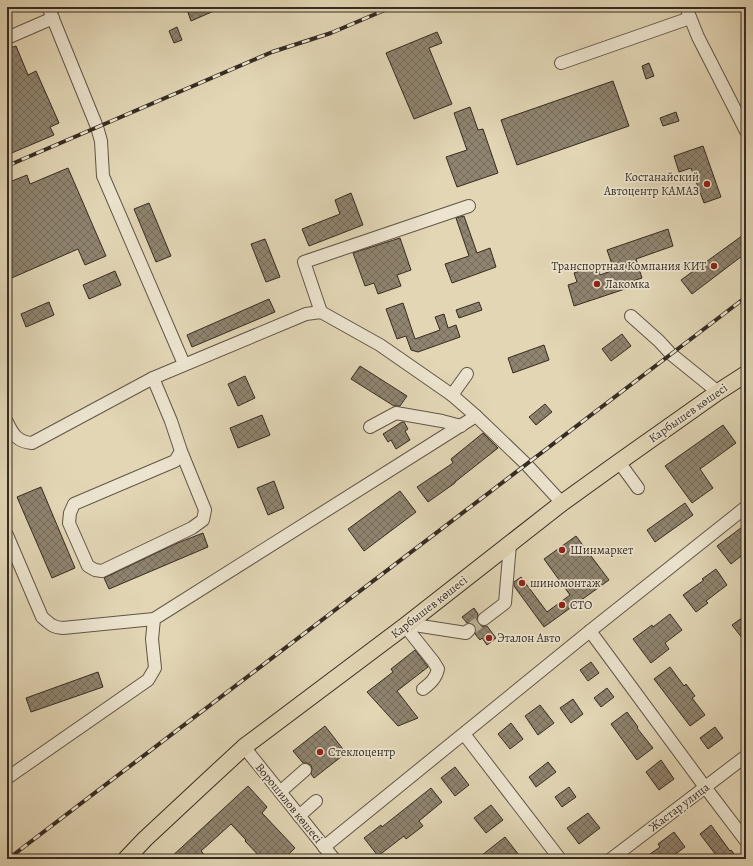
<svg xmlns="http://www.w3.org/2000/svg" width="753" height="866" font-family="Alegreya,serif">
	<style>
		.building { fill: url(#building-cross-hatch); stroke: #362c23 }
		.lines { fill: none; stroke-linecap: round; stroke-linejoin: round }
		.minor-tunnel { stroke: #c0b498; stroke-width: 12; stroke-dasharray: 12 6; stroke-linecap: butt }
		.minor-casing { stroke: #615648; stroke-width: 14 }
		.major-casing { stroke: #362c23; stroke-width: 18 }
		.minor { stroke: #ece4cf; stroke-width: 12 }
		.major { stroke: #e2d6b5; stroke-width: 16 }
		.rail-casing { stroke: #362c23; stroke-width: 4 }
		.rail { stroke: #ece4cf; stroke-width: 2.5; stroke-dasharray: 8; stroke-linecap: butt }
		.poi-dot { fill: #8f2418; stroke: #ece4cf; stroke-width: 1.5 }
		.labels { text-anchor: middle; stroke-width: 3.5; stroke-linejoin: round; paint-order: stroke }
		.poi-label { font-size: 12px; fill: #362c23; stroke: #ece4cf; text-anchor: start }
		.street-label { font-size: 12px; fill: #362c23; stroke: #ece4cf }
	</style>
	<defs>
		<pattern id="building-cross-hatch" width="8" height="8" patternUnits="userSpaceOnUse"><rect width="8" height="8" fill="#8f846f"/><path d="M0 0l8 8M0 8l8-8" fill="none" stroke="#766c5b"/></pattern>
	</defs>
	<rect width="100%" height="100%" fill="#e2d6b5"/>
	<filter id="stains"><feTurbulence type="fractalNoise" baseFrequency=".005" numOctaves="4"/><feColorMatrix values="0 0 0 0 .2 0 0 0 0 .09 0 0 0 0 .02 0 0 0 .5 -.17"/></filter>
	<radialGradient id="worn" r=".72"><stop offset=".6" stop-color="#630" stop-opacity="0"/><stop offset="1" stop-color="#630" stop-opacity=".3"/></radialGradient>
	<!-- building -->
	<g class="building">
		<path d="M186,7H223L191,21Z"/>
		<path d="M177,27L182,40L174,43L169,31Z"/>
		<path d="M437,32L442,43L429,48L452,104L414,119L386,53Z"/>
		<path d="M16,46L28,75L36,71L59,123L50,127L54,135L7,155V49Z"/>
		<path d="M649,63L654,76L646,79L642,66Z"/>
		<path d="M613,81L629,126L517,165L501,120Z"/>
		<path d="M470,107L478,130L483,129L498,173L457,187L446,157L467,150L454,113Z"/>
		<path d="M676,112L679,121L663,126L660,118Z"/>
		<path d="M703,146L721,197L704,203L691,168L679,172L674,156Z"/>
		<path d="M68,168L106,256L85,265L78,249L7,280V183L27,175L30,184Z"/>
		<path d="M351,193L363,225L309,246L302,229L340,214L335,200Z"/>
		<path d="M149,203L171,256L156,262L134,209Z"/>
		<path d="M464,216L477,253L490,248L496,267L452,283L445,264L469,256L456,218Z"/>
		<path d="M668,229L673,246L636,259L642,278L623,284L625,289L574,306L568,285L577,282L574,273L597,265L600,275L614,270L607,250Z"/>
		<path d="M746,233V253L692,294L681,280Z"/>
		<path d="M400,238L411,270L397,275L401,286L378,294L374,283L365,286L353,253Z"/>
		<path d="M265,239L280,277L266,282L251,244Z"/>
		<path d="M115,271L121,285L89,299L83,285Z"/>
		<path d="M269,299L275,312L192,347L187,335Z"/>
		<path d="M49,302L54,315L26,327L21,314Z"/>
		<path d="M479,302L482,310L459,318L456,310Z"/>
		<path d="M403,303L415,339L440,330L435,317L444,314L448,328L456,325L460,337L418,352L411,350L406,336L397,339L386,309Z"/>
		<path d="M622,334L631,346L611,361L602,349Z"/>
		<path d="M544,345L549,360L513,373L508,358Z"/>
		<path d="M360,366L407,396L400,406H394L351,379Z"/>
		<path d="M245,376L255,398L238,406L228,384Z"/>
		<path d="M545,404L552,412L536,425L529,417Z"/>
		<path d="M262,415L270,435L238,448L230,428Z"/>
		<path d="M402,422H404L408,429L405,431L410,440L396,449L391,440L388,442L383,434Z"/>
		<path d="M723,425L736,443L700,469L713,488L692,503L665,466Z"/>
		<path d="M483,433L498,448L455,482V483L428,502L417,487L453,463L451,459Z"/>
		<path d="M274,481L284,508L268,515L257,488Z"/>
		<path d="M41,487L75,568L52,578L17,497Z"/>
		<path d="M400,491L416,512L364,551L348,529Z"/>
		<path d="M685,503L693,515L655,542L647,530Z"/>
		<path d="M746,524V552L731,564L717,546Z"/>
		<path d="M203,533L208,547L109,589L104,578L175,544Z"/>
		<path d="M576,536L609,580L544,627L514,586V582L521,577L547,612L570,595L544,559Z"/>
		<path d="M716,569L727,585L706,601L708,603L696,612L683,595L704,580L702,579Z"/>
		<path d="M474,608L478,614L477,620L478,623L481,626H487L496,638L487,645L482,638L480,640L475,634L476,628L475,625L471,623H467L462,617Z"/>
		<path d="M670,614L682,630L665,643L669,649L651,663L633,639L652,625L653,627Z"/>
		<path d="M746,615V643L732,625Z"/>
		<path d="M415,650L428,667L397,691L418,718L398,726L367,692L393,672L391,669Z"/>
		<path d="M591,662L599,673L588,681L580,670Z"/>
		<path d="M670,667L684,686L686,684L695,696L692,698L705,715L690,726L677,709L654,679Z"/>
		<path d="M98,672L103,687L31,712L26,698Z"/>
		<path d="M607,688L614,697L601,707L594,698Z"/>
		<path d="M573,699L583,714L571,723L560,708Z"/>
		<path d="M540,705L554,723L538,735L525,716Z"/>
		<path d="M627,712L638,727L637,728L653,748L637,760L611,724Z"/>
		<path d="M511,723L523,739L510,749L498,734Z"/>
		<path d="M325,726L346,753L314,778L311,774L312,769L311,765L307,763H303L293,751Z"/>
		<path d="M715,727L723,738L708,749L700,738Z"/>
		<path d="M661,760L674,779L659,790L646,772Z"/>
		<path d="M548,762L556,772L536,787L529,777Z"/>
		<path d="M455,767L469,785L455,796L441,778Z"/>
		<path d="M248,786L267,807L262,813L295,848L284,859H262L245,841L246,840L231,824L201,851L208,859H169Z"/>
		<path d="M569,787L576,797L562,807L555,797Z"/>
		<path d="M431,788L442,802L419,821L423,826L406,839L404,836L378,856L364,838L381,825L382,827Z"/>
		<path d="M491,805L503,820L486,833L474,818Z"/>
		<path d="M588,813L600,828L579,844L567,828Z"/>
		<path d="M711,825L730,851L731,850L738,859H719L700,834Z"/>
		<path d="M674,832L685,847L669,859H643L660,847L658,844Z"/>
		<path d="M505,837L522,859H477Z"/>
	</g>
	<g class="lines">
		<!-- minor-tunnel -->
		<path class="minor-tunnel" d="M469,630L484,619"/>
		<defs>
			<g id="minor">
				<path d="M55,7L49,9L97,127L101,141L103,176L184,364"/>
				<path d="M686,7L698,37L746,131"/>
				<path d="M7,38L53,18"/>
				<path d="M561,63L690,18"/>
				<path d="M321,312L304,262L469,206"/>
				<path d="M631,316L659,341L671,354L718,392"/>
				<path d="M153,378L171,421L181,451L205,510L203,520L192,528L102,571L95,570L88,566L69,523L70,513L74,504L175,461L181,451"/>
				<path d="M452,395L467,374"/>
				<path d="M7,422C13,435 18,442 32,443L153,378L306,314L321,312L380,345L452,395L476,416L526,464L562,503"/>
				<path d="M370,427L396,413L442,421L461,426"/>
				<path d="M619,462L638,488"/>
				<path d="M7,535L42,617C50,624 52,627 63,628L154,619"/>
				<path d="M484,619L505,603L510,544"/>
				<path d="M408,624L466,633L469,630"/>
				<path d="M405,626L433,661L438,669C436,678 431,683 423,689"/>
				<path d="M590,631L705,787L746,841"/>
				<path d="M464,734L560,859"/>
				<path d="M244,747L334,859"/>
				<path d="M7,778L148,680L155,668L152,639L154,619L476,416"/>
				<path d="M280,792L305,770"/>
				<path d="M299,816L316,801"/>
				<path d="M324,847L590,631L746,507"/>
				<path d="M611,859L746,756"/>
			</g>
			<path id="major" d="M126,859L145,839L204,784L244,747L405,626L562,503L619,462L718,392L746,374"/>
		</defs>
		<!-- minor casing -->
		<use href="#minor" class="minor-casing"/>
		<!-- major casing -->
		<use href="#major" class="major-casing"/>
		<!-- minor -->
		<use href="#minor" class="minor"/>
		<!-- major -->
		<use href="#major" class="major"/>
		<defs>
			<g id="rail">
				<path d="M7,166L272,52L331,33L392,7"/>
				<path d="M8,859L746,297"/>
			</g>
		</defs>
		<!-- rail casing -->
		<use href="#rail" class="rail-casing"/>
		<!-- rail -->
		<use href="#rail" class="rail"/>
	</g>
	<!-- markers -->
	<g class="poi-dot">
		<circle cx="707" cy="184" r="4"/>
		<circle cx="714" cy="266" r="4"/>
		<circle cx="597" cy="284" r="4"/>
		<circle cx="562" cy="550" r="4"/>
		<circle cx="522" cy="583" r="4"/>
		<circle cx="562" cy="605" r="4"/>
		<circle cx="489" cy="638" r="4"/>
		<circle cx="320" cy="752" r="4"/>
	</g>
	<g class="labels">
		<!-- poi labels -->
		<g class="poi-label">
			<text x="699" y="181" text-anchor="end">Костанайский<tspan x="699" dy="14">Автоцентр КАМАЗ</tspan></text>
			<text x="706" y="270" text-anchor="end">Транспортная Компания КИТ</text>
			<text x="605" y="288">Лакомка</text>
			<text x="570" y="554">Шинмаркет</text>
			<text x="530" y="587">шиномонтаж</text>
			<text x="570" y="609">СТО</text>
			<text x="497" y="642">Эталон Авто</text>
			<text x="328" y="756">Стеклоцентр</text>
		</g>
		<!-- street labels -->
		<g class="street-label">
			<text transform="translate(688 413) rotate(-35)" y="4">Карбышев көшесі</text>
			<text transform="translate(429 607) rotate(-38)" y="4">Карбышев көшесі</text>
			<text transform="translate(289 803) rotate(51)" y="4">Ворошилов көшесі</text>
			<text transform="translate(679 807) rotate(-37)" y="4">Жастар улица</text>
		</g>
	</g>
	<!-- margin -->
	<rect width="753" height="866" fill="none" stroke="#e2d6b5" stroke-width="24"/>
	<rect x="8" y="8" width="737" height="850" fill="none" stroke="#362c23" stroke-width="2"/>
	<rect x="12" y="12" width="729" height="842" fill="none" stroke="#362c23"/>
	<rect width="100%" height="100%" filter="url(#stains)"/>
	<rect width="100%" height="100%" fill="url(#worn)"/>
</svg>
